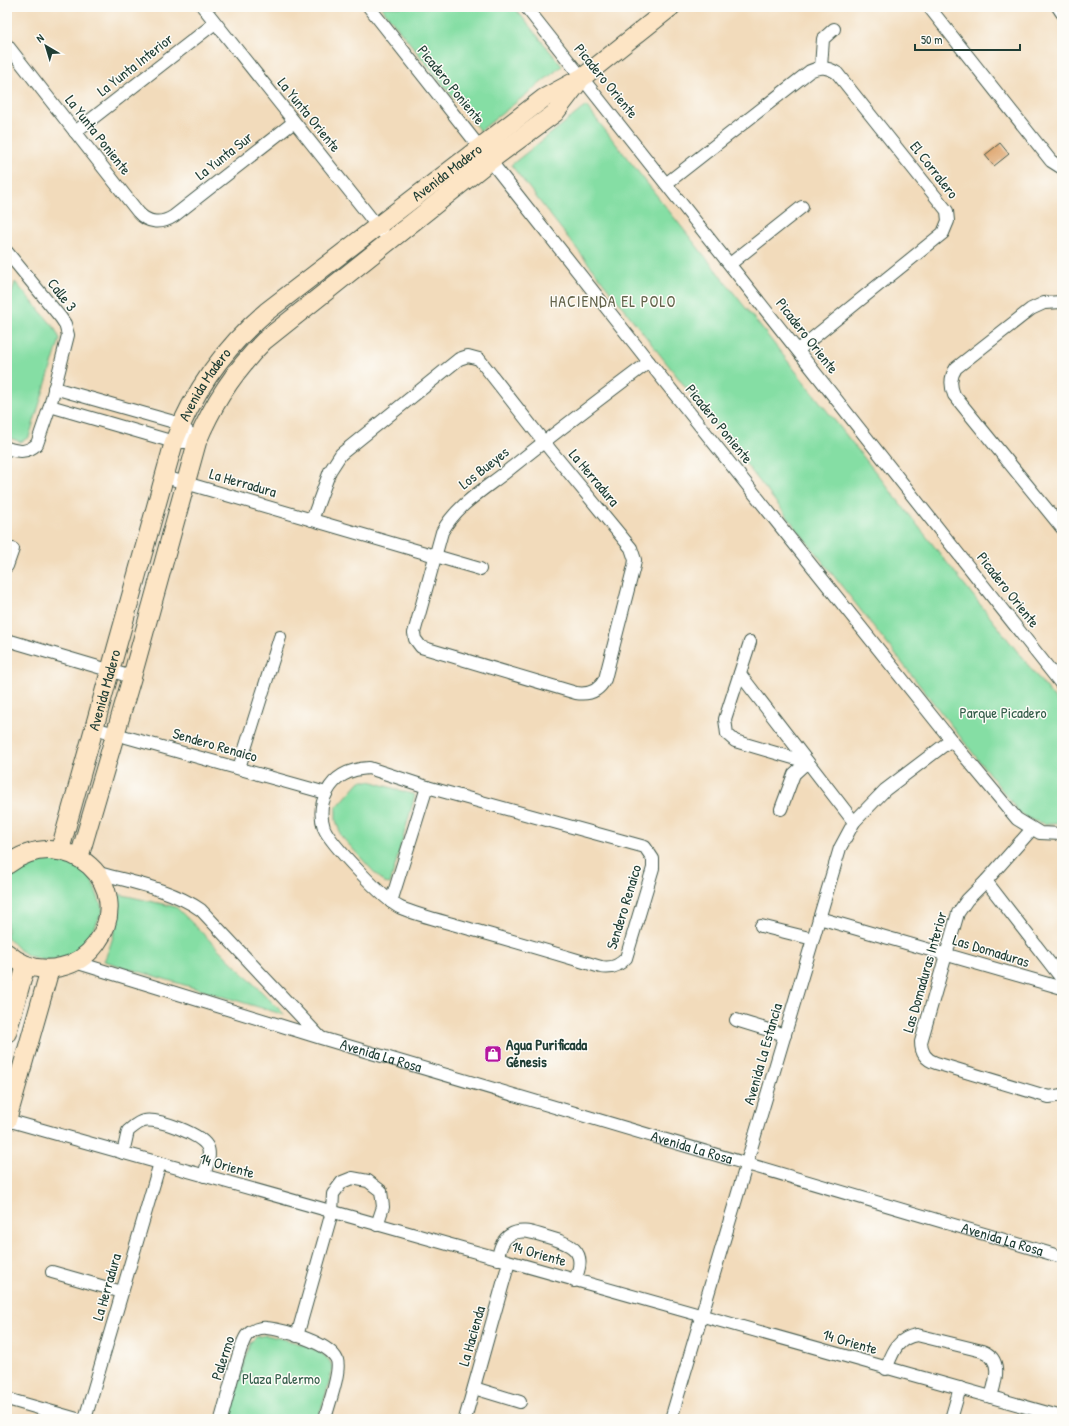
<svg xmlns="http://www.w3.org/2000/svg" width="1069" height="1426" font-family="'Patrick Hand',sans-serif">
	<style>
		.green { fill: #85dea4; stroke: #528e6c }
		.building { fill: #e0aa76 }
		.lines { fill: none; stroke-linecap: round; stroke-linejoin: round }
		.street-casing { stroke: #3f5548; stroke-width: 14 }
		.secondary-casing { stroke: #3f5548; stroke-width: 20 }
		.street { stroke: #fff; stroke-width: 12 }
		.secondary { stroke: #fde5c5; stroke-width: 18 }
		.labels { text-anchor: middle; stroke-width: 3; stroke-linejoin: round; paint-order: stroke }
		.street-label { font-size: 15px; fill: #1f3d34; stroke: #fdfcf7 }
		.park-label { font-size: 15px; fill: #335d4a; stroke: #fdfcf7 }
		.poi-label { font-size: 15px; font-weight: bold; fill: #1f3d34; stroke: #fdfcf7; text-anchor: start }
		.neighbourhood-label { font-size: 16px; letter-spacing: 1px; fill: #63634b; stroke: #fdfcf7 }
	</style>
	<rect width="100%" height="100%" fill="#fdfcf7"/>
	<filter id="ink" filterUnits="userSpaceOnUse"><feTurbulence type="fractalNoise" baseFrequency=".025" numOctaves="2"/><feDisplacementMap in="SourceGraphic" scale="8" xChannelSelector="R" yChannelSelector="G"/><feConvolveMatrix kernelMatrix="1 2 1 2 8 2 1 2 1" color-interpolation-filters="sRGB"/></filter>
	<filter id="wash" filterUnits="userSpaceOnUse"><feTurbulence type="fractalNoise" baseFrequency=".012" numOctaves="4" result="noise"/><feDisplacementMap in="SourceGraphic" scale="16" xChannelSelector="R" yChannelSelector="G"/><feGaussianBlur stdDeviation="0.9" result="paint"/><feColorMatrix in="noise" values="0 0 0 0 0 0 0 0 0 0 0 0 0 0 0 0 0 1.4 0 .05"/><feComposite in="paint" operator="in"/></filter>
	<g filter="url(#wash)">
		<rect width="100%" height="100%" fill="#f2dbbb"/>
		<!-- green -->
		<g class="green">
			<path d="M381,7H514L562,66L480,131Z"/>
			<path d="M586,106L1062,708V823C1046,826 1033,822 1020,813L511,165Z"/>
			<path d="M15,282L54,327L60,339L29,437L21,442L7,437V312Z"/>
			<path d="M360,781H370L415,795L390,884L384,883L341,836L336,820V808Z"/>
			<path d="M59,856L89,873L103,910L85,948L57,960H43L29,956L18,949L7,937V879C21,860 38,860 59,856Z"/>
			<path d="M118,894L176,907L285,1015L104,961C114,939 119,918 118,894Z"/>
			<path d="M266,1335C282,1339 331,1348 332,1368C332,1378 321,1408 318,1419H228L250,1343L256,1337Z"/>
		</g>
		<g id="blocks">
			<!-- building -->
			<path class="building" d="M1000,143L1009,154L994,166L985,155Z"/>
		</g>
	</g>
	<g filter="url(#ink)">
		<use href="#blocks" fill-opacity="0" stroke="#3f5548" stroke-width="1"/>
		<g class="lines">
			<defs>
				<g id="street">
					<path d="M203,7L382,232"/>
					<path d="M369,7L649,362L951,740L1017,819L1040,833L1062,834"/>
					<path d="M526,7L1062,685"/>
					<path d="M929,7L1051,161L1062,168"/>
					<path d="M1058,7L1062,13"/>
					<path d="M7,45L138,212C148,224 162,224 174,216L294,122"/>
					<path d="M821,67L823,39L834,29"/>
					<path d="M75,132L215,23"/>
					<path d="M667,183L810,71C820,66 828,67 837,73L947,211L948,221L943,233L798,350"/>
					<path d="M7,252L61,318L65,324L68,335L50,406L37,444C27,453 19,452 7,448"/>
					<path d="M730,264L802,207"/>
					<path d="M1062,302L1044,303L1031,309L956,368C950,377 950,385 954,395L1062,528"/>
					<path d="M54,388L181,424L197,442"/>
					<path d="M50,406L174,442H197"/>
					<path d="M165,477L480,569"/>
					<path d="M312,520L330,471L341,454L459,359L468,356L479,359L544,442L552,452L631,548L635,560L634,566L605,679C599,691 589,695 576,693L421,647L415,639L414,633L442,532C456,506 483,490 506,472C553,434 601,398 649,362"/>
					<path d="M7,566L13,549"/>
					<path d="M7,640L132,677"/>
					<path d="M750,642L725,719L727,734L735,741L807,762"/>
					<path d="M740,674L854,822"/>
					<path d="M94,728L326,793"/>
					<path d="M239,768L280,637"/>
					<path d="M369,768L427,787L645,847L653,859V868L626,958C619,966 611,969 601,967C557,954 514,941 470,929C447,922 423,917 401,908C385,901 330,843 324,828C320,816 321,803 327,792C335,776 351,769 369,768Z"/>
					<path d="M781,809L794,774L807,762"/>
					<path d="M1032,829L986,881L967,900L958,913L921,1042C921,1053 926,1060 936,1063L1049,1097L1062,1095"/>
					<path d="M95,872C130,882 171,889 201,910L320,1037"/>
					<path d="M986,881L1062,979"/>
					<path d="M391,902L427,787"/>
					<path d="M819,918L1062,988"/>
					<path d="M761,926L813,939"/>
					<path id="s1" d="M75,962L321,1038L1062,1257"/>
					<path d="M736,1020L785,1035"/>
					<path d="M7,1120L1062,1417"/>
					<path d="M123,1153L128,1131C133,1127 138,1122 144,1121C157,1118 203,1134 208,1148C211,1157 206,1167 204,1176"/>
					<path d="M498,1259C499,1250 502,1240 510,1235C521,1228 533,1233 544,1236C569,1243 590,1250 574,1281"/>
					<path d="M52,1272L122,1292"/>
					<path d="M297,1336L332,1212L333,1194L342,1182L352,1178L368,1181L381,1191L383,1207L377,1225"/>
					<path d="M886,1369C893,1352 897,1338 917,1335L982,1351C1003,1359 996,1380 991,1397"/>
					<path d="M474,1388L520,1402"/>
					<path d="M7,1399L77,1419"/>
					<path d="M85,1419L160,1163"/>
					<path d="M221,1419C226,1404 239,1344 247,1335C252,1330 260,1327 267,1328C284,1330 330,1343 337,1360C341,1372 328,1406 325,1419"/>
					<path d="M465,1419L509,1262"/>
					<path d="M671,1419L840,848L854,822L885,790L951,740"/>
					<path d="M951,1419L960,1388"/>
				</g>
				<g id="secondary">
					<path id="s2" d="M60,850L174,442C194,390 224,348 266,312L544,98L583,77L671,7"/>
					<path d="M79,858L132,677L197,442C213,403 234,371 264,341L491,160L555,113L578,83"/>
					<path d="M7,865C67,820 138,886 96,944C87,956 75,964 61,967C41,972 22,966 7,953"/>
					<path d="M7,1033L26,965"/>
					<path d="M7,1120L50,969"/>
				</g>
			</defs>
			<!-- street casing -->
			<use href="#street" class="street-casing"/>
			<!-- secondary casing -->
			<use href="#secondary" class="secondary-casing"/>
			<!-- street -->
			<use href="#street" class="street"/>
			<!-- secondary -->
			<use href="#secondary" class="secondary"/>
		</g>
	</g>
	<!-- icons -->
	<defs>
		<symbol id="shop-square" viewBox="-11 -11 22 22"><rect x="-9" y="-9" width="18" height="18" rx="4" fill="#b5179e" stroke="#fdfcf7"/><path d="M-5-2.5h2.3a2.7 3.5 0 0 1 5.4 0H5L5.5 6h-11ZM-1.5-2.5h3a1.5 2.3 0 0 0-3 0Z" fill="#fff"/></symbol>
	</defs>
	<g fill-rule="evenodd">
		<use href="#shop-square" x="483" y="1044" width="20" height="20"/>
	</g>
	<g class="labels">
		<!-- street labels -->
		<g class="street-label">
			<text transform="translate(135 65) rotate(-38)" y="5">La Yunta Interior</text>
			<text transform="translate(606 81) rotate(51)" y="5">Picadero Oriente</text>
			<text transform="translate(451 85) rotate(51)" y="5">Picadero Poniente</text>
			<text transform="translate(309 115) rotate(51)" y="5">La Yunta Oriente</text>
			<text transform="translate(98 135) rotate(52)" y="5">La Yunta Poniente</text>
			<text transform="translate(224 156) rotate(-38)" y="5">La Yunta Sur</text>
			<text transform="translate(934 170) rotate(52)" y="5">El Corralero</text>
			<text dy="5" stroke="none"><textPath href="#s2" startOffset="813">Avenida Madero</textPath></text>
			<text transform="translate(62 295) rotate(52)" y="5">Calle 3</text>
			<text transform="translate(807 336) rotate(52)" y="5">Picadero Oriente</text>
			<text dy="5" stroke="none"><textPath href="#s2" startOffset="489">Avenida Madero</textPath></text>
			<text transform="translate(719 424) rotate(51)" y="5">Picadero Poniente</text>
			<text transform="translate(484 468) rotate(-38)" y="5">Los Bueyes</text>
			<text transform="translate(594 478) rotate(50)" y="5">La Herradura</text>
			<text transform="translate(243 483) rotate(16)" y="5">La Herradura</text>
			<text transform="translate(1008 590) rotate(52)" y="5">Picadero Oriente</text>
			<text dy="5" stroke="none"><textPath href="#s2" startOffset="166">Avenida Madero</textPath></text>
			<text transform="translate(215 745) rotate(16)" y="5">Sendero Renaico</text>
			<text transform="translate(624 907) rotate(-73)" y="5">Sendero Renaico</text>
			<text transform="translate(991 951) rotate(17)" y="5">Las Domaduras</text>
			<text transform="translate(925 972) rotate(-74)" y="5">Las Domaduras Interior</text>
			<text transform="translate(763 1054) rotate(-74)" y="5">Avenida La Estancia</text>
			<text dy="5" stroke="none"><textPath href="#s1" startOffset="320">Avenida La Rosa</textPath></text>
			<text dy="5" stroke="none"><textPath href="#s1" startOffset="644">Avenida La Rosa</textPath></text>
			<text transform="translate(227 1166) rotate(16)" y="5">14 Oriente</text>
			<text dy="5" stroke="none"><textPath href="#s1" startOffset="968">Avenida La Rosa</textPath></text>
			<text transform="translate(539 1254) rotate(16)" y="5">14 Oriente</text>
			<text transform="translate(107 1287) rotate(-74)" y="5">La Herradura</text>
			<text transform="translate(472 1336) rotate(-74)" y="5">La Hacienda</text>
			<text transform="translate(850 1342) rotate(16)" y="5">14 Oriente</text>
			<text transform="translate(223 1358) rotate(-72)" y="5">Palermo</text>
		</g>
		<!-- park labels -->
		<g class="park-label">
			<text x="1003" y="718">Parque Picadero</text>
			<text x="281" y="1384">Plaza Palermo</text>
		</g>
		<!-- poi labels -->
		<g class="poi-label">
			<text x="506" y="1050">Agua Purificada<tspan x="506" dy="17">Génesis</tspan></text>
		</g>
		<!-- neighbourhood labels -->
		<g class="neighbourhood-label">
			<text x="613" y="307">HACIENDA EL POLO</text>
		</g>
	</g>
	<!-- margin -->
	<rect width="1069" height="1426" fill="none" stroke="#fdfcf7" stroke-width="24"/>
	<!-- north arrow -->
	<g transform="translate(46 46) rotate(322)" stroke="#fdfcf7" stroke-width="3" paint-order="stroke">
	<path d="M0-3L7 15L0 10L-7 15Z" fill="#1f3d34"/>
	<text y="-6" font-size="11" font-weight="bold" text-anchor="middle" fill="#1f3d34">N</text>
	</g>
	<!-- scale -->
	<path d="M915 44v6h105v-6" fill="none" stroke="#1f3d34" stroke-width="2"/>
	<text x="921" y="44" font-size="12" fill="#1f3d34" stroke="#fdfcf7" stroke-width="3" paint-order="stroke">50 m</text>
</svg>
